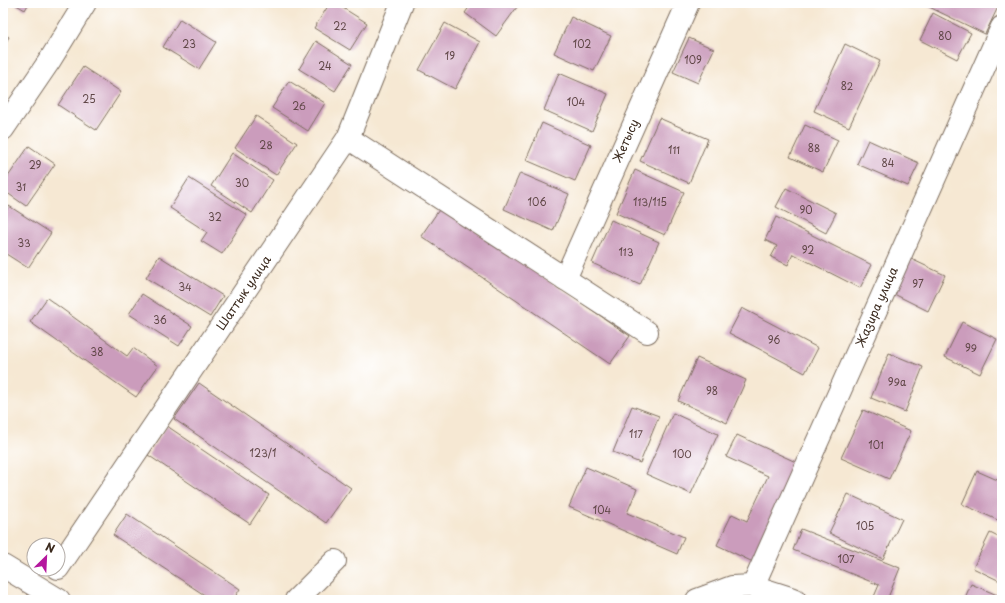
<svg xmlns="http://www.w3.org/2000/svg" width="1005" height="603" font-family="'Playpen Sans',sans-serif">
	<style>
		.building { fill: #cb9cbc }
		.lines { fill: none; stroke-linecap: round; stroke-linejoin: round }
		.minor-casing { stroke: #7c6c5d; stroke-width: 24 }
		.minor { stroke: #fff; stroke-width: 22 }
		.labels { text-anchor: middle; stroke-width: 3.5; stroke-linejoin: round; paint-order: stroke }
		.number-label { font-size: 10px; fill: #5f4646 }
		.street-label { font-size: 12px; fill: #3b2a1e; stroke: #fff }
	</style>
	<rect width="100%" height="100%" fill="#fff"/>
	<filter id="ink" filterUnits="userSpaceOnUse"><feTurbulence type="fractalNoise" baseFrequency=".025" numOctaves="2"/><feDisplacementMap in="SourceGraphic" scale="8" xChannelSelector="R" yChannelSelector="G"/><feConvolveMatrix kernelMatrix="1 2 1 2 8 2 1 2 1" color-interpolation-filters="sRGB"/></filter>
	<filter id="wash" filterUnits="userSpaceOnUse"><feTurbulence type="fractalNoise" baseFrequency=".012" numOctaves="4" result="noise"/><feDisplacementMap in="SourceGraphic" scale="16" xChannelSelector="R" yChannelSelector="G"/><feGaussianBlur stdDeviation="0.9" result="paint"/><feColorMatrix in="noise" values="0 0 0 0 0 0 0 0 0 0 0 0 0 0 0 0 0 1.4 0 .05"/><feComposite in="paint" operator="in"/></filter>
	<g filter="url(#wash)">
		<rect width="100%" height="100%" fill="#f6e8d3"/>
		<g id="blocks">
			<!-- building -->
			<g class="building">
				<path d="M13,3H29L25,10Z"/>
				<path d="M330,3H335L367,23L350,50L314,28Z"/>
				<path d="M472,3H520L496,36L465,13Z"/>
				<path d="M921,3H967L973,6L975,3H1000L985,34Z"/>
				<path d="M933,13L971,33L957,59L920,40Z"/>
				<path d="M571,17L611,36L594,71L554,53Z"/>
				<path d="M180,19L216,42L199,69L163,47Z"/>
				<path d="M445,23L480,42L455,89L419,70Z"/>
				<path d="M3,33L9,37L3,47Z"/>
				<path d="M689,38L714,49L698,83L673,72Z"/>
				<path d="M316,41L352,64L335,91L299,69Z"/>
				<path d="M845,44L880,61L849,127L814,111Z"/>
				<path d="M83,67L121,92L96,130L58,105Z"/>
				<path d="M559,73L608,94L592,131L544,110Z"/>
				<path d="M289,81L325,103L308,131L272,108Z"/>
				<path d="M256,116L297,143L276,175L235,148Z"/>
				<path d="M659,118L708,139L689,183L640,161Z"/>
				<path d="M542,123L591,145L575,181L526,160Z"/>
				<path d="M805,125L838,140L823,172L790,157Z"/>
				<path d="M868,140L919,163L908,186L857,164Z"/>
				<path d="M29,146L55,164L26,206L3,190V184Z"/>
				<path d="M232,153L273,180L252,213L211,186Z"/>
				<path d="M635,170L684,192L665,235L616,213Z"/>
				<path d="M520,173L569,194L553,231L504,209Z"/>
				<path d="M189,178L247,215L222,254L201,241L207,232L170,208Z"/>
				<path d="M786,188L836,213L826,233L776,207Z"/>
				<path d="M9,206L51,233L28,268L3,252V215Z"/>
				<path d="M441,207L630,336L610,364L421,236Z"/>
				<path d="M776,217L872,265L860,288L793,254L788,265L771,257L777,246L765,240Z"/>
				<path d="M611,220L659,242L640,285L592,263Z"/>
				<path d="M159,256L223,296L210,317L146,278Z"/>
				<path d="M909,258L945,275L928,311L892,293Z"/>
				<path d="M142,294L192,326L179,346L129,314Z"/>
				<path d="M47,298L127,356L133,348L158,366L136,397L30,322Z"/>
				<path d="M742,308L818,348L805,373L729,333Z"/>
				<path d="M962,322L997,339L980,374L945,357Z"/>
				<path d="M889,353L923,367L905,412L871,398Z"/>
				<path d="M697,358L746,380L727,423L678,401Z"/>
				<path d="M199,383L351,488L326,523L174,419Z"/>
				<path d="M632,406L659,416L640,463L613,452Z"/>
				<path d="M863,410L911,431L889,479L841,458Z"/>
				<path d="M673,413L718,434L691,494L646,474Z"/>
				<path d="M167,426L269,495L250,524L148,455Z"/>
				<path d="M737,435L798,463L753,562L717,545L732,514L747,521L768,476L726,457Z"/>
				<path d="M586,467L637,489L627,513L684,537L677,554L569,507Z"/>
				<path d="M977,471L1002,482V522L962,504Z"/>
				<path d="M848,494L902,519L883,559L829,533Z"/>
				<path d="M127,514L240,589L233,600H212L113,535Z"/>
				<path d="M801,529L900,568L887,600L873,599L879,585L793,550Z"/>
				<path d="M990,533L1002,539V582L973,568Z"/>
				<path d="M971,584L1002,597V600H964Z"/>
			</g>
		</g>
	</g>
	<g filter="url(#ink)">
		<use href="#blocks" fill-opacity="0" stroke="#7c6c5d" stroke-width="1"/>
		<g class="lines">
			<defs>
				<g id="minor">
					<path d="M3,129L50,60L85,3"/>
					<path d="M348,138L647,332"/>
					<path d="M565,279L688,3"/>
					<path d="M3,566L59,600"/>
					<path d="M58,568L348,138L402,3"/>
					<path d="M753,586L1002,27"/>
					<path d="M296,600L335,561"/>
					<path d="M697,600L732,587L753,586L790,598L795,600"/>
				</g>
			</defs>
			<!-- minor casing -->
			<use href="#minor" class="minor-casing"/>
			<!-- minor -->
			<use href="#minor" class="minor"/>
		</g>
	</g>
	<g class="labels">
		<!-- number labels -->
		<g class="number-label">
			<text x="340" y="30">22</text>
			<text x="945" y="40">80</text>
			<text x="189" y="48">23</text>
			<text x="582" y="48">102</text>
			<text x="450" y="60">19</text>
			<text x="693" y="64">109</text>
			<text x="325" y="70">24</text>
			<text x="847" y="90">82</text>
			<text x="89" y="103">25</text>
			<text x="576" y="106">104</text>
			<text x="299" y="110">26</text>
			<text x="266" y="149">28</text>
			<text x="814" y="152">88</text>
			<text x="674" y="154">111</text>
			<text x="888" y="167">84</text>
			<text x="35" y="169">29</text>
			<text x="242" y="187">30</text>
			<text x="21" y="191">31</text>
			<text x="537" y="206">106</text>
			<text x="650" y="206">113/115</text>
			<text x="806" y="214">90</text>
			<text x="215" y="221">32</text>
			<text x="24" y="247">33</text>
			<text x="808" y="254">92</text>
			<text x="626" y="256">113</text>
			<text x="918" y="288">97</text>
			<text x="185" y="291">34</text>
			<text x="160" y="324">36</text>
			<text x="774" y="344">96</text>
			<text x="971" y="352">99</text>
			<text x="97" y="356">38</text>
			<text x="897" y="386">99а</text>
			<text x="712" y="395">98</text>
			<text x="636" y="438">117</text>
			<text x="876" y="449">101</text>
			<text x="263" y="457">123/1</text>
			<text x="682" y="458">100</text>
			<text x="602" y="514">104</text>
			<text x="865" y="530">105</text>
			<text x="846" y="563">107</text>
		</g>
		<!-- street labels -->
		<g class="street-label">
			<text transform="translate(626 141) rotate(-66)" y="4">Жетысу</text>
			<text transform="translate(244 293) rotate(-56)" y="4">Шаттык улица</text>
			<text transform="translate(877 307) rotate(-66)" y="4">Жазира улица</text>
		</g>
	</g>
	<!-- margin -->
	<rect width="1005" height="603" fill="none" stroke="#fff" stroke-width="16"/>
	<!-- north arrow -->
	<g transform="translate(46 557) rotate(24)"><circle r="19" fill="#ffffff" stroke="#b1aaa5"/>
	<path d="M0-3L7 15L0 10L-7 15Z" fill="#b5179e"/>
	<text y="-6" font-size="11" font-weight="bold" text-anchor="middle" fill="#3b2a1e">N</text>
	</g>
</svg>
